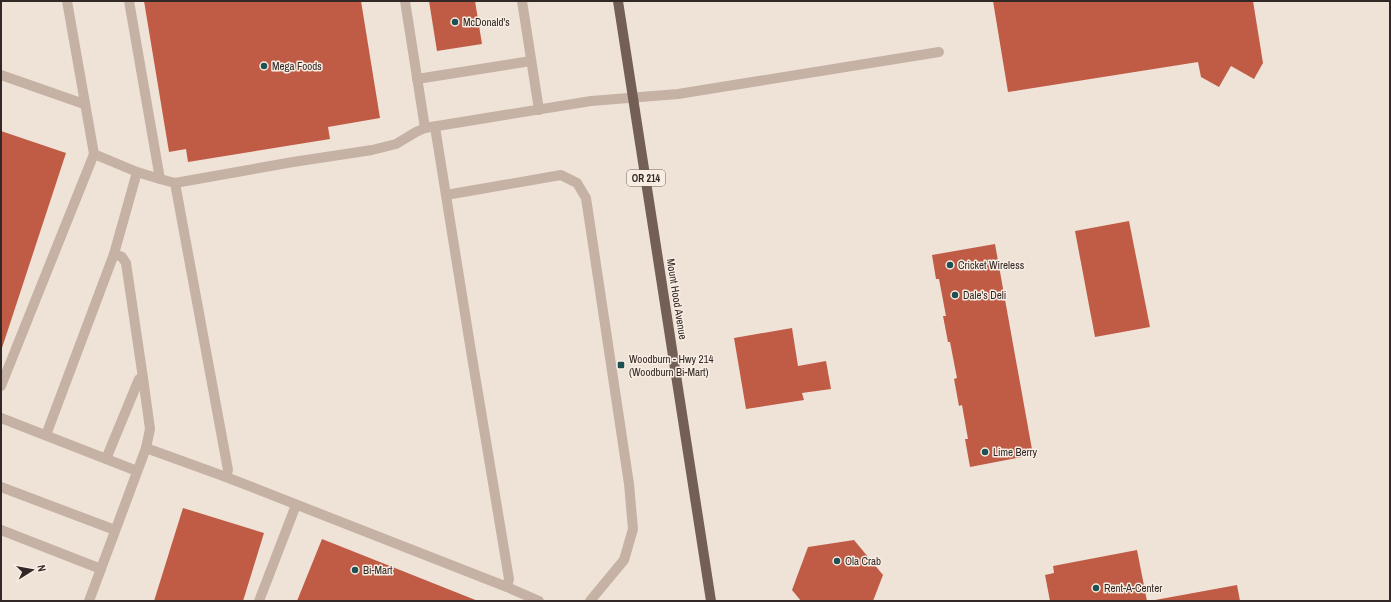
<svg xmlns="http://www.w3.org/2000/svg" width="1391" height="602" font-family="'Archivo Narrow',sans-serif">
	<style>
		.building { fill: #c05c45 }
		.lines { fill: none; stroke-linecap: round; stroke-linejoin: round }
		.minor { stroke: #c6b2a5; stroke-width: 10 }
		.major { stroke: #745f57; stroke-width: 10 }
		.poi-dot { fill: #1e5151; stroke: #f8ede3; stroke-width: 1.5 }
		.labels { text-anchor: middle; stroke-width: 3; stroke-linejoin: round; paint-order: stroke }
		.shield { fill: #f8ede3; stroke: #6d645f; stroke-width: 1 }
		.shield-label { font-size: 10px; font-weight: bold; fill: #322926 }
		.poi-label { font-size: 11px; fill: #322926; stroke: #f8ede3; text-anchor: start }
		.street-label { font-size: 11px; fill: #322926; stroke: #f8ede3 }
	</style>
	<rect width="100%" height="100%" fill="#efe3d8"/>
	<!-- building -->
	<g class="building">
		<path d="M144,1H361L380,118L328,127L330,139L188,162L186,149L169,152Z"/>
		<path d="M429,1H475L482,44L437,51Z"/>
		<path d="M993,1H1253L1263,63L1254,79L1231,66L1219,87L1201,77L1198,62L1008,92Z"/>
		<path d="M1,131L66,153L1,351Z"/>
		<path d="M1129,221L1150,327L1095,337L1075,231Z"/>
		<path d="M995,244L1033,455L970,467L965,439H968L962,405L959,406L954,379L957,378L950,342H948L943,316H946L939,279H936L932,255Z"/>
		<path d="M792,328L798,366L826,361L831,389L802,393L804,400L746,409L734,338Z"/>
		<path d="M183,508L264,533L243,601H154Z"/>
		<path d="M322,539L478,601H297Z"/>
		<path d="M854,540L883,575L873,601H801L792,590L808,547Z"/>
		<path d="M1137,550L1147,601H1050L1045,575L1054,573L1053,566Z"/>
		<path d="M1237,585L1240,601H1155V600Z"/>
	</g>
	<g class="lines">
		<!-- minor -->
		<g class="minor">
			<path d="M129,1L160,179L175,183"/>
			<path d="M405,1L425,128"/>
			<path d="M522,1L539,110"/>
			<path d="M1,75L84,104"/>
			<path d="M417,79L531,61"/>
			<path d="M435,127L471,351L509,579L507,587"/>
			<path d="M137,172L160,179"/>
			<path d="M446,195L561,175L577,183L586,198L629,484L633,529L624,560L590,601"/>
			<path d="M143,378L150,429L146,448"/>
			<path d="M1,386L94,154"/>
			<path d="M1,418L137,471"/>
			<path d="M46,435L114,254L137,172L94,154L67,1"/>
			<path d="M106,459L139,379L143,378L126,263L122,257L114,254"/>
			<path d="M1,487L115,530"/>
			<path d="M1,530L101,569"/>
			<path d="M89,601L146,448L226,477"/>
			<path d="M259,601L296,505"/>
			<path d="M539,601L507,587L226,477L228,470L175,183L293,162L372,150L396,144L416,132L425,128L591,101L678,94L939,52"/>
		</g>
		<!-- major -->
		<path class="major" d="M618,1L711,601"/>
	</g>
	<!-- markers -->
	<g class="poi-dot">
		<circle cx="455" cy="22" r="4"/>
		<circle cx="264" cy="66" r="4"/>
		<circle cx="950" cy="265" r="4"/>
		<circle cx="955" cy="295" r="4"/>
		<rect x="617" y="361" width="8" height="8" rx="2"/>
		<circle cx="985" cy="452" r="4"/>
		<circle cx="837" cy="561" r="4"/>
		<circle cx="355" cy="570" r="4"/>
		<circle cx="1096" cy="588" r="4"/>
	</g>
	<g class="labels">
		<!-- shield labels -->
		<rect class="shield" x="627" y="170" width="38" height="16" rx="3"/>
		<g class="shield-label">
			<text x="646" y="182">OR 214</text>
		</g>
		<!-- poi labels -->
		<g class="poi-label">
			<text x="463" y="26">McDonald's</text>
			<text x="272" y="70">Mega Foods</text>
			<text x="958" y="269">Cricket Wireless</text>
			<text x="963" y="299">Dale's Deli</text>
			<text x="629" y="363">Woodburn - Hwy 214<tspan x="629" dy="13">(Woodburn Bi-Mart)</tspan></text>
			<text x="993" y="456">Lime Berry</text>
			<text x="845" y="565">Ola Crab</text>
			<text x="363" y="574">Bi-Mart</text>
			<text x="1104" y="592">Rent-A-Center</text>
		</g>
		<!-- street labels -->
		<g class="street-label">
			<text transform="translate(677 299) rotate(81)" y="4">Mount Hood Avenue</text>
		</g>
	</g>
	<!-- border -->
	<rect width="1391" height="602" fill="none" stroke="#322926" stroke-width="4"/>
	<!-- north arrow -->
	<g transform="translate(32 570) rotate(79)" stroke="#f8ede3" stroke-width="3" paint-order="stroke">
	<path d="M0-3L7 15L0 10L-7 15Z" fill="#322926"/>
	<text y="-6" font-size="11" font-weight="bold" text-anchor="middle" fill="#322926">N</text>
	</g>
</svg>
